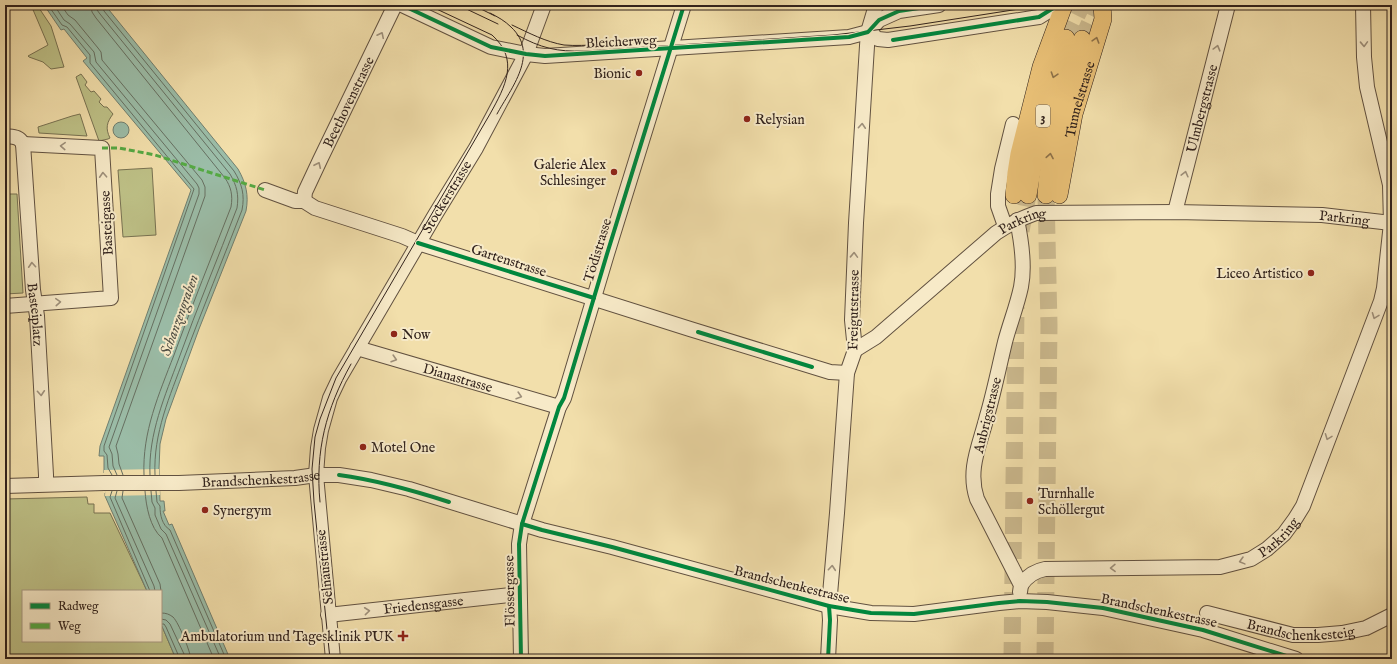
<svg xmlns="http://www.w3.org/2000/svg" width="1397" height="664" font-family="'IM FELL English',serif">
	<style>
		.green { fill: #bec187; stroke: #787252 }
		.water { fill: #9bbda8; stroke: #717f70 }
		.pier { fill: #f2dfab }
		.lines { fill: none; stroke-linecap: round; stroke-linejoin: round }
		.shore { stroke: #667062; stroke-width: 1 }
		.major-tunnel { stroke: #cbb98e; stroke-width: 17; stroke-dasharray: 17 8; stroke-linecap: butt }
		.minor-casing { stroke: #615140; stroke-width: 16 }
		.major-casing { stroke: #31221c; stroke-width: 18 }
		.minor { stroke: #f7eac8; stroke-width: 14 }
		.major { stroke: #e9c076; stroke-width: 17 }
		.tram { stroke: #31221c; stroke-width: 1 }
		.quiet { stroke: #54aa43; stroke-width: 3; stroke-dasharray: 6 3; stroke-linecap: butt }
		.cycleway-casing { stroke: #f7eac8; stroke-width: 6 }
		.cycleway { stroke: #00873e; stroke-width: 4 }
		.oneway { stroke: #9e907b }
		.oneway2 { stroke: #8d7149 }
		.poi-dot { fill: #8f2418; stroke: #f7eac8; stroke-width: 1.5 }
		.labels { text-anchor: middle; stroke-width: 4; stroke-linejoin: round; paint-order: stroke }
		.shield { fill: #f7eac8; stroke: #6c5e50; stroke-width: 1 }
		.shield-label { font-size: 13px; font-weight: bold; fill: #31221c }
		.street-label { font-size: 14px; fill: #31221c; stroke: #f7eac8 }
		.poi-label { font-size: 14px; fill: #31221c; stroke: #f7eac8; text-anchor: start }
		.water-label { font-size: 15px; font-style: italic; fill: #515046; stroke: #f7eac8 }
	</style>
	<rect width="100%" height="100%" fill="#f2dfab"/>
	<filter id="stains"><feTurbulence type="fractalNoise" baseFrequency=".005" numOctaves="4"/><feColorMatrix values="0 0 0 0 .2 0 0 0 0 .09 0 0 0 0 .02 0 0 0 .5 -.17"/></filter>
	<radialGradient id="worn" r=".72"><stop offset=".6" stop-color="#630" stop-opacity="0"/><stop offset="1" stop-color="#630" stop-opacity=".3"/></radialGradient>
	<!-- green -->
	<g class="green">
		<path d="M31,5H37L51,26L64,67L51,69L43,62L29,57L28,56L48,45Z"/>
		<path d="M81,74L87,82L85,85L91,92L94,91L101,99L99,102L104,107H107L113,114C107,122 105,128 110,138L108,139L99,141L76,77Z"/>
		<path d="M80,114L87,136L39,133L38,127L72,116Z"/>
		<path d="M152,168L156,235L123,237L118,170Z"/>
		<path d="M5,194H17L23,293L5,294Z"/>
		<path d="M87,497L88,504H94V513H110L147,591H23V641H161V624L176,659H5V499Z"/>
	</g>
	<!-- water -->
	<g class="water">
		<path d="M44,5H105L238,169C246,183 249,195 246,211L199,329L166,419L160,444L159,469L160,501H164L165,511H163L169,525L172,524L230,659H176L161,624V591H147L105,496V493H106L108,475L104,473V456H99L100,446L191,190L83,61L87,58L64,29L61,30Z"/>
		<circle cx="121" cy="130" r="8"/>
	</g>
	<!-- pier -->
	<path class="pier" d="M159,469L160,495L105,496L106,475H104V470Z"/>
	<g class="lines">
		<!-- shore -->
		<g class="shore">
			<path d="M48,5L62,25L67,27L90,55V63L194,189L104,446V451L107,455L108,468L112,475"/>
			<path d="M54,5L64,20L70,24L94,52L96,62L197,184L199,188V194L109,447L112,454L113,466L117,475"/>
			<path d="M61,5L68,15L75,20L98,48L101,52L102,60L202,180L205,187V196L116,446L118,454L119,464L123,475"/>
			<path d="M91,5L92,12L96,18L225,178C231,187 233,195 231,207C212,256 192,305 174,355C159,394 142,432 144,475"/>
			<path d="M97,5V10L100,14L230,174C237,186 239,195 237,208C218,258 197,308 179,358C165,396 148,434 150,475"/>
			<path d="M102,5L104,11L234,171C242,184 245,195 242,210C223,259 203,308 184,358C170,396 153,433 155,475"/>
			<path d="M112,491L110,497L150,591"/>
			<path d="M117,491L115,498L154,586L155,591"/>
			<path d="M123,491L122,498L160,584L161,591"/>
			<path d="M145,491C146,506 150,528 162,538L214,659"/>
			<path d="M151,491L152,502L155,508V515L161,529L166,534L221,659"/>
			<path d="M156,491L157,502L160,506C160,515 162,525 170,530L226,659"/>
			<path d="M161,613C166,613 169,614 173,617C179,623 190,651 191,659"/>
			<path d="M161,619L166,620L170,624L184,654L185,659"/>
			<path d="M161,624H164L166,627L180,659"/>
		</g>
		<!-- major-tunnel -->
		<g class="major-tunnel">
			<path d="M1066,38L1082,5"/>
			<path d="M1082,39L1098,5"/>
			<path d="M1021,231L1028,195"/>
			<path d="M1012,659L1016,307"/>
			<path d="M1045,659L1049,325L1046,195"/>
		</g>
		<defs>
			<g id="minor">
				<path d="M402,5L491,47L526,54L545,56L849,37L868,32L879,20L899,11L939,5"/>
				<path d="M868,32L878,39L888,40L1039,17L1058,5"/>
				<path d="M5,136C13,137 19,136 23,144"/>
				<path id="s1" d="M23,144L33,290L37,316L46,475V484"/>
				<path d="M265,190L295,201H304L315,208L402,236L418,243L690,329L830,372L847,373"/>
				<path id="s2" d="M304,201L305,192L320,160L395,5"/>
				<path id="s3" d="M1175,212L1228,5"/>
				<path d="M1017,220C1021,239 1025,267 1021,287C1017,306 1010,323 1005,342C999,367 994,392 987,416C980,445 967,469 977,499L1021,585L1020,592"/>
				<path d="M1005,226L998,206V194L1002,169L1013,124"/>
				<path d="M5,306L111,298L102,148L23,144"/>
				<path id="s4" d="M357,348L559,407"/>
				<path id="s5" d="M855,350L876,337L996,233C1009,224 1022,218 1036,213L1175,212L1322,215L1391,223"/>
				<path id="s6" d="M5,486L104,483H179L295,478L316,475H339L371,480L409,489L542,530L612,547L829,606L871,613L914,614L999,603L1020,601L1047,602L1103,608L1203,630L1296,659"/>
				<path id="s7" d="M1021,585C1027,576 1034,571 1045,569L1220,567L1251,559L1267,549L1284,534L1295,519L1303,506L1381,301L1384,288L1391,223L1390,185L1367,87L1364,57L1363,5"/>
				<path id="s8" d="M1207,613L1293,635H1318L1342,633L1366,628L1392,615"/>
				<path id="s9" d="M328,615L519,594"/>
				<path id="s10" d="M333,659L316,475L318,448L321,430L330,398L339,379L435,215L476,148L526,54L544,5"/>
				<path d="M521,659L519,544L522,524L559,407L564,398L607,254L684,5"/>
				<path d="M828,659L830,620L829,606L837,513L847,373L855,350L852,320L856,223L867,46L868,32L876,5"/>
			</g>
			<g id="major">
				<path d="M1014,195L1016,173L1019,154L1041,67L1064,5"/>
				<path d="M1028,195L1038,136L1053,79L1066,38"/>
				<path d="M1046,195C1050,141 1064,90 1082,39"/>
				<path id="s11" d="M1059,195L1074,114L1103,19L1102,5"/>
			</g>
		</defs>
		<!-- minor casing -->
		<use href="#minor" class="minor-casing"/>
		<!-- major casing -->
		<use href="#major" class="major-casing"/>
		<!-- minor -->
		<use href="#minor" class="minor"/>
		<!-- major -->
		<use href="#major" class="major"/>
		<!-- tram -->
		<g class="tram">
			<path d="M458,5L498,24"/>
			<path d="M473,5L495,16"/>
			<path d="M490,13C498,17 505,21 511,27C540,54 511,88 497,114"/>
			<path d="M512,25C529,33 546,42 564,45C576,46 587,45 598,45"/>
			<path d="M517,35C541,48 557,52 584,51L833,35L910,26L1045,5"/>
			<path d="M320,502C315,451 326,409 351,364"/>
			<path d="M330,659L314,502L312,469L315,437L320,419L336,378L490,114C505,87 520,60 492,35L428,5"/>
		</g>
		<!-- quiet -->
		<path class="quiet" d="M102,148H119L155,155L265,190"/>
		<defs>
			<g id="cycleway">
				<path d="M402,5L491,47L526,54L545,56L849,37L868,32L879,20L899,11L939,5"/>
				<path d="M893,40L1039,17L1058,5"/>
				<path d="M418,243L594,298"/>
				<path d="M698,332L812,367"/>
				<path d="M339,475C376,480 412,490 449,502"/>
				<path d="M522,524L542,530L612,547L829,606L871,613L914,614L999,603L1020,601L1047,602L1103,608L1203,630L1296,659"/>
				<path d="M521,659L519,544L522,524L559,407L564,398L607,254L684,5"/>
				<path d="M828,659L830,620L829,606"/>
			</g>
		</defs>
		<!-- cycleway casing -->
		<use href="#cycleway" class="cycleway-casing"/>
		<!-- cycleway -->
		<use href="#cycleway" class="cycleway"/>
	</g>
	<!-- one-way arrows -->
	<defs><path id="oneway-chevron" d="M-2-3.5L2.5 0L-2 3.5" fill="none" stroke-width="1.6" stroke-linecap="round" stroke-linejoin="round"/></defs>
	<g class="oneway">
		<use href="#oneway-chevron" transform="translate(381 35) rotate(-64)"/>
		<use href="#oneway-chevron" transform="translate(1364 44) rotate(88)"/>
		<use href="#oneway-chevron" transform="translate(1217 48) rotate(-75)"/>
		<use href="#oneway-chevron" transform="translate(862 126) rotate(-86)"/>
		<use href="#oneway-chevron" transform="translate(63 146) rotate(-177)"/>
		<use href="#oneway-chevron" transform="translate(318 165) rotate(-65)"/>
		<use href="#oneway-chevron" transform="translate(1185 174) rotate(-76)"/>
		<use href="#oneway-chevron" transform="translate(103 175) rotate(-93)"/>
		<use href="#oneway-chevron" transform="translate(854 255) rotate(-88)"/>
		<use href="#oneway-chevron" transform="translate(32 265) rotate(-94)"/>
		<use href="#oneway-chevron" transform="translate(58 302) rotate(-4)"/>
		<use href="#oneway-chevron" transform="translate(1375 316) rotate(111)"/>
		<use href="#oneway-chevron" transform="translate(394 359) rotate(17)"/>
		<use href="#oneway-chevron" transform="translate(41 393) rotate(86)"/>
		<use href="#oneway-chevron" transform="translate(519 396) rotate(17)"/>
		<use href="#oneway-chevron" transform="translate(1328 437) rotate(111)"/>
		<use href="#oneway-chevron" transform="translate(1242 561) rotate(165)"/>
		<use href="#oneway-chevron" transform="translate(832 568) rotate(-85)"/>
		<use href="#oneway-chevron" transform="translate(1113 568) rotate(179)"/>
		<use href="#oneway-chevron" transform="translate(367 611) rotate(-6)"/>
	</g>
	<g class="oneway2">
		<use href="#oneway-chevron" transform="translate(1096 40) rotate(-73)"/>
		<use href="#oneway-chevron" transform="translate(1054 75) rotate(108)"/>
		<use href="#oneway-chevron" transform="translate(1050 156) rotate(-80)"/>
	</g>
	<!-- markers -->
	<g class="poi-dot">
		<circle cx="639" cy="73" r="4"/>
		<circle cx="747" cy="119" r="4"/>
		<circle cx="614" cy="172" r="4"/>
		<circle cx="1311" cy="273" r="4"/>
		<circle cx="394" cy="334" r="4"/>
		<circle cx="363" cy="447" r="4"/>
		<circle cx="1030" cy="501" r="4"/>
		<circle cx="205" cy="510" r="4"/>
		<path d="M401 630h4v4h4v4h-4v4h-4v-4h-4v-4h4z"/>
	</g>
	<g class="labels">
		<!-- shield labels -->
		<rect class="shield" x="1036" y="105" width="14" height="22" rx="3"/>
		<g class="shield-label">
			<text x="1043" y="121">3</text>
		</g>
		<!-- street labels -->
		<g class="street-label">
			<text transform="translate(621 41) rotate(-3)" y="5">Bleicherweg</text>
			<text dy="5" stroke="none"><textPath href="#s11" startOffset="98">Tunnelstrasse</textPath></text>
			<text dy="5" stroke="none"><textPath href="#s2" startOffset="109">Beethovenstrasse</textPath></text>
			<text dy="5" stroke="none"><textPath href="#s3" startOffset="107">Ulmbergstrasse</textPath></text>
			<text dy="5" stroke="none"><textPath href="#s10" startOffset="496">Stockerstrasse</textPath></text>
			<text dy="5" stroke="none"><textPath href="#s5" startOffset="537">Parkring</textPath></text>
			<text transform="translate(106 223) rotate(-93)" y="5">Basteigasse</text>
			<text dy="5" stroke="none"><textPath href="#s5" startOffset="213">Parkring</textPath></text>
			<text transform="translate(597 250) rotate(-73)" y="5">Tödistrasse</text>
			<text transform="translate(509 260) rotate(18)" y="5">Gartenstrasse</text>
			<text transform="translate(853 310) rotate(-89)" y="5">Freigutstrasse</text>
			<text dy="5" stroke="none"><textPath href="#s1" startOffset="171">Basteiplatz</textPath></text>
			<text dy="5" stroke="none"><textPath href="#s4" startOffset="105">Dianastrasse</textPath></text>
			<text transform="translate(987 415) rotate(-76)" y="5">Aubrigstrasse</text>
			<text dy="5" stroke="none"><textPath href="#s6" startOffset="256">Brandschenkestrasse</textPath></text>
			<text dy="5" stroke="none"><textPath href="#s7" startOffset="272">Parkring</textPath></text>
			<text transform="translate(324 567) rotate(-96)" y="5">Selnaustrasse</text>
			<text transform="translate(792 584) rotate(14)" y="5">Brandschenkestrasse</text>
			<text transform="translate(509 591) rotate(-91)" y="5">Flössergasse</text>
			<text dy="5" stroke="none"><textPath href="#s9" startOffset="96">Friedensgasse</textPath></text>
			<text transform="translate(1159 610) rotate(12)" y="5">Brandschenkestrasse</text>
			<text dy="5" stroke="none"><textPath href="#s8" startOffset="96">Brandschenkesteig</textPath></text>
		</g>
		<!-- poi labels -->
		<g class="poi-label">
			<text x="631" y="78" text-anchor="end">Bionic</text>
			<text x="755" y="124">Relysian</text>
			<text x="606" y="169" text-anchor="end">Galerie Alex<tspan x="606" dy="16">Schlesinger</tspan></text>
			<text x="1303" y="278" text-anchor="end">Liceo Artistico</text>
			<text x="402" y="339">Now</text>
			<text x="371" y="452">Motel One</text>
			<text x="1038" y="498">Turnhalle<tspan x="1038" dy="16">Schöllergut</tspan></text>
			<text x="213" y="515">Synergym</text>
			<text x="394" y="641" text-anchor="end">Ambulatorium und Tagesklinik PUK</text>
		</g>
		<!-- water labels -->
		<g class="water-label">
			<text transform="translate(179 315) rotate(-70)" y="5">Schanzengraben</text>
		</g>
	</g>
	<!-- margin -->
	<rect width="1397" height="664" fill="none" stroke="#f2dfab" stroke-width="20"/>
	<rect x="6" y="6" width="1385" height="652" fill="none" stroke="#31221c" stroke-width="2"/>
	<rect x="10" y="10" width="1377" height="644" fill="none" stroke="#31221c"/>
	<!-- legend -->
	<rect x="22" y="590" width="140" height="52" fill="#f7eac8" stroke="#a89a83"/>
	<rect x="30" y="603" width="20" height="6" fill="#00873e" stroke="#a89a83"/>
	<text x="58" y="610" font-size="12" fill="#31221c">Radweg</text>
	<rect x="30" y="623" width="20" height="6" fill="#54aa43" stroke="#a89a83"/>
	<text x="58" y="630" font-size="12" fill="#31221c">Weg</text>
	<rect width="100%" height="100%" filter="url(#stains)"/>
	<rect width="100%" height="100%" fill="url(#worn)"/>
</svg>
